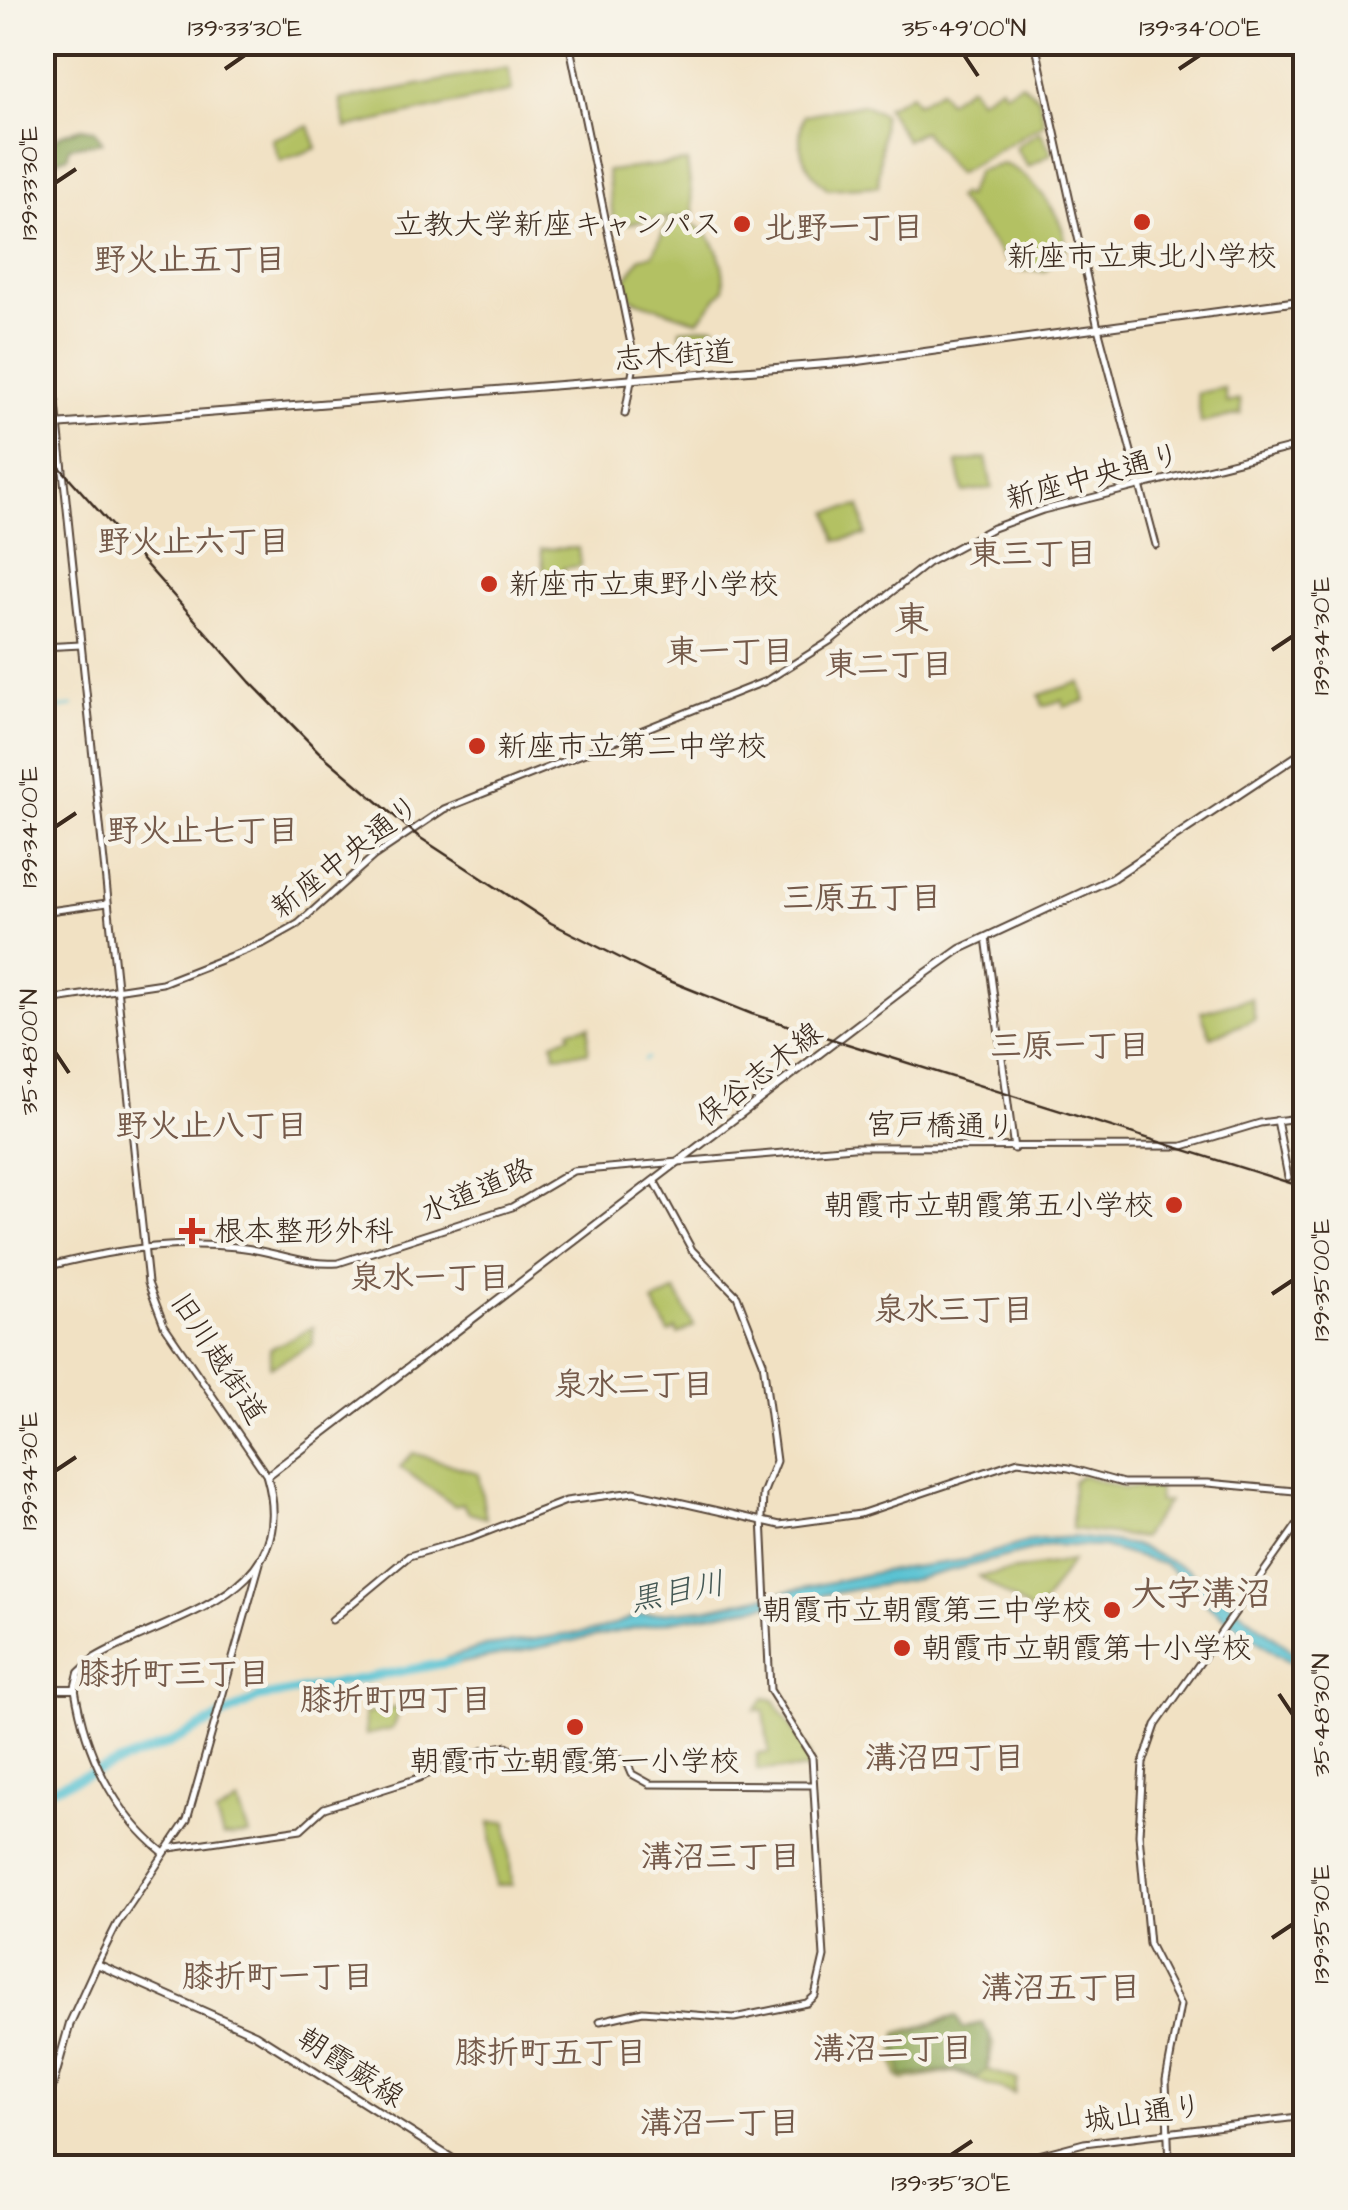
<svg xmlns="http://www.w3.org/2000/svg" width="1348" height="2210" font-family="'Architects Daughter','Klee One',sans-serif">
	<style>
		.green { fill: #b3c163; stroke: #777640; stroke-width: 2.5 }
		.forest { fill: #8ea759; stroke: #64683c; stroke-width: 2.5 }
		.water { fill: #58c2d3; stroke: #4a7678; stroke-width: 2.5 }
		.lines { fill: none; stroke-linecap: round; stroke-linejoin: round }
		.stream { stroke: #58c2d3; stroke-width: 2.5 }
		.river { stroke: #58c2d3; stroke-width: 9 }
		.secondary-casing { stroke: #564537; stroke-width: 9 }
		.primary-casing { stroke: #564537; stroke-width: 10 }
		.secondary { stroke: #fff; stroke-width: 5 }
		.primary { stroke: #fff; stroke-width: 6 }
		.rail { stroke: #3b2a1e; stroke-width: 2.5 }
		.ticks { fill: none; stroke: #3b2a1e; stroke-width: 4 }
		.poi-dot { fill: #c8321e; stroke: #f7f3e8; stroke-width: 4 }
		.labels { text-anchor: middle; stroke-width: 9; stroke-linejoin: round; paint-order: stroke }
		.poi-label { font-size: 30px; fill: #3b2a1e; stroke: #f7f3e8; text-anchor: start }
		.street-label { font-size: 30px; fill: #3b2a1e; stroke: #f7f3e8 }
		.neighbourhood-label { font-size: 32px; font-weight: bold; fill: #755a4a; stroke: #f7f3e8 }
		.water-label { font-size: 32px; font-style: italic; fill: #445854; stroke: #f7f3e8 }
		.quarter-label { font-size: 35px; font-weight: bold; fill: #755a4a; stroke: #f7f3e8 }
		.neatline { fill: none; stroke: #3b2a1e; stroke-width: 4 }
		.ticks-label { font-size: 25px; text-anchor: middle; fill: #3b2a1e }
	</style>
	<rect width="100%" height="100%" fill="#f7f3e8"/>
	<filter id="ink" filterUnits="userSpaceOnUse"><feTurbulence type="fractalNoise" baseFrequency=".01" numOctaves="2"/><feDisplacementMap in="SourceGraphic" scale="20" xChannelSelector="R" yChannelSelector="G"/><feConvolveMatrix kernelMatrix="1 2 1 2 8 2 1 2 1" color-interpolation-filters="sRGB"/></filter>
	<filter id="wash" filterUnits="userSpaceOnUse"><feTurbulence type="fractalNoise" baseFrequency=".0048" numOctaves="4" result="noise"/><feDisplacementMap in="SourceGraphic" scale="40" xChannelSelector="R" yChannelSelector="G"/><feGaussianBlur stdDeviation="2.25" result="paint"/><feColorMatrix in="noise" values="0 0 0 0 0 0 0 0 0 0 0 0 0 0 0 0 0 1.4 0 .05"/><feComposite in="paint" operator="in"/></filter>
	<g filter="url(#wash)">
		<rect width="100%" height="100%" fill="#f1e1c3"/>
		<!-- green -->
		<g class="green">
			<path d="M508,68L512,91L346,128L340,100Z"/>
			<path d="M1021,83L1039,98L1044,123L957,174L923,131L906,140L886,107L911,94L917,103L940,90L947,101L970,86L979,99L1001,86L1005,92Z"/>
			<path d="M863,104L883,115L878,186L828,189C803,169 794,146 804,115Z"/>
			<path d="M309,126L317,148L280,161L272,139Z"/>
			<path d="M1040,131L1052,153L1028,167L1015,147Z"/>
			<path d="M687,162L694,215L614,225L607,171Z"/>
			<path d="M1003,164C1031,172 1070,222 1065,251L1045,271L1014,270L956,198L961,194L966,197L977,171Z"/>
			<path d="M668,221C709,218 725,254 724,289L698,321L632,299L626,279L641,257L653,255Z"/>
			<path d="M715,326L718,346L683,349L680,329Z"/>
			<path d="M1224,388L1227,403L1240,400L1241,414L1201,423L1197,393Z"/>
			<path d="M986,458L992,488L963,492L957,463Z"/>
			<path d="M860,506L866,535L836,541L829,512Z"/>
			<path d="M578,548L581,566L563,568L564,580L545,582L541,549Z"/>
			<path d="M1080,682L1085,701L1064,707L1062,700L1043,706L1039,695Z"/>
			<path d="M1251,998L1255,1019L1211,1037L1201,1012Z"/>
			<path d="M589,1026L588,1052L555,1055L553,1042L570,1035L569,1030Z"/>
			<path d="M676,1291L694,1326L678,1334L676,1329L669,1333L653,1302Z"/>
			<path d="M313,1327V1344L270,1367V1349Z"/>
			<path d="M413,1453L478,1473L486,1518L469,1513L462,1503L455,1506L400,1467Z"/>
			<path d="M1082,1475L1122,1488H1158L1159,1502L1168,1501L1142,1538L1072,1529L1073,1481Z"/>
			<path d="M1072,1561L1036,1615L979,1576Z"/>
			<path d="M765,1698L774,1700L809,1754L810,1770L757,1769V1754L769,1753L764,1710H755Z"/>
			<path d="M400,1707L392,1729L366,1735L364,1714Z"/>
			<path d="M238,1802L249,1835L223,1837L216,1815Z"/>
			<path d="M490,1822H507L512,1885H495Z"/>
			<path d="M956,2016L963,2029L982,2022L993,2044L988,2070L1018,2080L1015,2094L954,2072L904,2080L898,2077L894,2062L897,2033Z"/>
		</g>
		<!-- forest -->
		<g class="forest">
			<path d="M81,128L95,130L102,142L69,147L68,156L43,165V150L62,134Z"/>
			<path d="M957,2017L963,2029L982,2023L990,2035L987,2069L977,2078L954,2070L902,2076L897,2037Z"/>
		</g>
		<!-- water -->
		<path class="water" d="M1074,1537L1134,1545L1187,1569L1305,1661L1306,1669L1277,1655L1205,1603L1199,1596L1218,1604L1163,1564L1103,1547L1051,1545L916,1579L671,1621L447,1666V1658L486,1646L595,1631L639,1615L705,1609L883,1571L966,1560L1034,1540Z"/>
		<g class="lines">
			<!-- stream -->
			<g class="stream">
				<path d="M42,710L73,706"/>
				<path d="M644,1060L647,1058"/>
			</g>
			<!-- river -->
			<path class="river" d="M42,1792L168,1744L258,1698L456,1661"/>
		</g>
	</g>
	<g filter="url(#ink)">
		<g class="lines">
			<defs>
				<g id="secondary">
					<path d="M569,42L631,344L633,370L625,414"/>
					<path d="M1035,42L1098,328L1156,545"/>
					<path d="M42,270L148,1283L164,1325L267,1476"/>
					<path d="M42,647L81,645"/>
					<path d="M42,912L107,903"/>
					<path d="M986,937L1014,1149"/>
					<path d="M42,1001L162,983L264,943L298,924L374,856L444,809L766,681L830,641L928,563L993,528L1043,510L1306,444"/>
					<path d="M1277,1120L1288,1177"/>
					<path d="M42,1268C107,1251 171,1240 237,1247C271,1250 304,1266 338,1263L512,1207L573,1171L853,1147L1183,1146L1260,1123L1306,1117"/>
					<path d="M332,1620L409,1556L471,1538L566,1501L634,1492L780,1525L860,1514L1018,1461L1069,1468L1123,1483H1208L1306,1492"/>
					<path d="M75,1689C85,1752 113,1812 164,1853"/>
					<path d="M170,1848L301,1829L324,1808L416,1779L487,1749L506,1746L524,1754L578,1762L618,1758L627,1762L632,1774L650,1784L811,1785"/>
					<path d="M97,1964L117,1924L187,1820L260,1563"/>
					<path d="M600,2021L643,2011L734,2018L807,2003L815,1996L824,1957L812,1757L770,1690L762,1517L763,1494L776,1461L763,1362L737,1296L692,1250L655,1182"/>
					<path d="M990,2168L1084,2143L1306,2116"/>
					<path d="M1169,2168L1166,2080L1180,2005L1149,1944L1139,1834L1143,1763L1156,1725L1306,1512"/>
				</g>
				<g id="primary">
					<path d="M42,426L851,362L1306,300"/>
					<path d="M42,1689H75L79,1673L95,1658C171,1613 302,1598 267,1476L908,986L960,949L1111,879L1306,750"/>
					<path d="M42,2123L70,2023L97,1964L255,2034L467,2168"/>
				</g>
			</defs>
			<!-- secondary casing -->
			<use href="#secondary" class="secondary-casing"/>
			<!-- primary casing -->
			<use href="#primary" class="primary-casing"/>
			<!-- secondary -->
			<use href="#secondary" class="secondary"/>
			<!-- primary -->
			<use href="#primary" class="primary"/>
			<!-- rail -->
			<path class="rail" d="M42,447L250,682L319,752L419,837L551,923L650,973L752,1014L1306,1188"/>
		</g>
	</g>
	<!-- ticks -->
	<path class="ticks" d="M964,55L978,76M225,69L245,55M1179,69L1200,55M55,183L76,169M1272,650L1293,636M55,827L76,813M55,1052L69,1073M1272,1294L1293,1280M55,1471L76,1457M1279,1694L1293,1715M1272,1938L1293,1924M951,2155L972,2141"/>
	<!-- markers -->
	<g class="poi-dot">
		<circle cx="1142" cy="222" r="10"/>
		<circle cx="742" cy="224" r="10"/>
		<circle cx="489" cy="584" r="10"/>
		<circle cx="477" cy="746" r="10"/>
		<circle cx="1174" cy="1205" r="10"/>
		<path d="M187 1216h10v10h10v10h-10v10h-10v-10h-10v-10h10z"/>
		<circle cx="1112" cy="1610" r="10"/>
		<circle cx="902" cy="1648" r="10"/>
		<circle cx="575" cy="1727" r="10"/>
	</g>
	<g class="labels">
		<!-- poi labels -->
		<g class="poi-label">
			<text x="722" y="234" text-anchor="end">立教大学新座キャンパス</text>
			<text x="1142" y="266" text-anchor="middle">新座市立東北小学校</text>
			<text x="509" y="594">新座市立東野小学校</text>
			<text x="497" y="756">新座市立第二中学校</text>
			<text x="1154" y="1215" text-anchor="end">朝霞市立朝霞第五小学校</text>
			<text x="214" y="1241">根本整形外科</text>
			<text x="1092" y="1620" text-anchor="end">朝霞市立朝霞第三中学校</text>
			<text x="922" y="1658">朝霞市立朝霞第十小学校</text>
			<text x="575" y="1771" text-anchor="middle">朝霞市立朝霞第一小学校</text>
		</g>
		<!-- street labels -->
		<g class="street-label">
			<text transform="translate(674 355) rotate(-4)" y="10">志木街道</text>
			<text transform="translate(1093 476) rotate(-15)" y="10">新座中央通り</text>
			<text transform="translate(345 856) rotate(-38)" y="10">新座中央通り</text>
			<text transform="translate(759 1074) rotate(-38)" y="10">保谷志木線</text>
			<text transform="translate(941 1125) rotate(1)" y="10">宮戸橋通り</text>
			<text transform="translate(477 1190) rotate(-23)" y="10">水道道路</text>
			<text transform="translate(219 1358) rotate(57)" y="10">旧川越街道</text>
			<text transform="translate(351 2067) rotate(33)" y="10">朝霞蕨線</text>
			<text transform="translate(1143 2113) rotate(-8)" y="10">城山通り</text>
		</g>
		<!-- neighbourhood labels -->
		<g class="neighbourhood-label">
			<text x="844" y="238">北野一丁目</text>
			<text x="190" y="270">野火止五丁目</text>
			<text x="194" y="552">野火止六丁目</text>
			<text x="1033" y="564">東三丁目</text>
			<text x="730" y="662">東一丁目</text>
			<text x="889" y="675">東二丁目</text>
			<text x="203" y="841">野火止七丁目</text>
			<text x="862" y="908">三原五丁目</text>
			<text x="1070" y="1056">三原一丁目</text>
			<text x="212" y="1136">野火止八丁目</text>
			<text x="430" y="1288">泉水一丁目</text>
			<text x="954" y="1320">泉水三丁目</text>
			<text x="634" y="1395">泉水二丁目</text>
			<text x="174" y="1684">膝折町三丁目</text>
			<text x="396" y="1710">膝折町四丁目</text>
			<text x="945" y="1768">溝沼四丁目</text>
			<text x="721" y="1867">溝沼三丁目</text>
			<text x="278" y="1987">膝折町一丁目</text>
			<text x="1061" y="1998">溝沼五丁目</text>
			<text x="893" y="2059">溝沼二丁目</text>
			<text x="551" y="2063">膝折町五丁目</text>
			<text x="720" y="2133">溝沼一丁目</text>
		</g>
		<!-- water labels -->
		<g class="water-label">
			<text transform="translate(677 1591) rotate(-11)" y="11">黒目川</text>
		</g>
		<!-- quarter labels -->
		<g class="quarter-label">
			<text x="912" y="631">東</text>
			<text x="1201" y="1605">大字溝沼</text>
		</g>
	</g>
	<!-- margin -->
	<rect width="1348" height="2210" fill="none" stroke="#f7f3e8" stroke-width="110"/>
	<rect x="55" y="55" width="1238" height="2100" class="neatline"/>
	<g class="ticks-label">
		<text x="245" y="36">139°33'30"E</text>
		<text x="964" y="36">35°49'00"N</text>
		<text x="1200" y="36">139°34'00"E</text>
		<text transform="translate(28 183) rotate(-90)" y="9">139°33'30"E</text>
		<text transform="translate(1320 636) rotate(-90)" y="9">139°34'30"E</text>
		<text transform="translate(28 827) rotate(-90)" y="9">139°34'00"E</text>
		<text transform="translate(28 1052) rotate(-90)" y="9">35°48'00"N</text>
		<text transform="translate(1320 1280) rotate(-90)" y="9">139°35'00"E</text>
		<text transform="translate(28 1471) rotate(-90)" y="9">139°34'30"E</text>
		<text transform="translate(1320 1715) rotate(-90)" y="9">35°48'30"N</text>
		<text transform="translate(1320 1924) rotate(-90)" y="9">139°35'30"E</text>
		<text x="951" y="2191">139°35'30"E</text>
	</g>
</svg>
